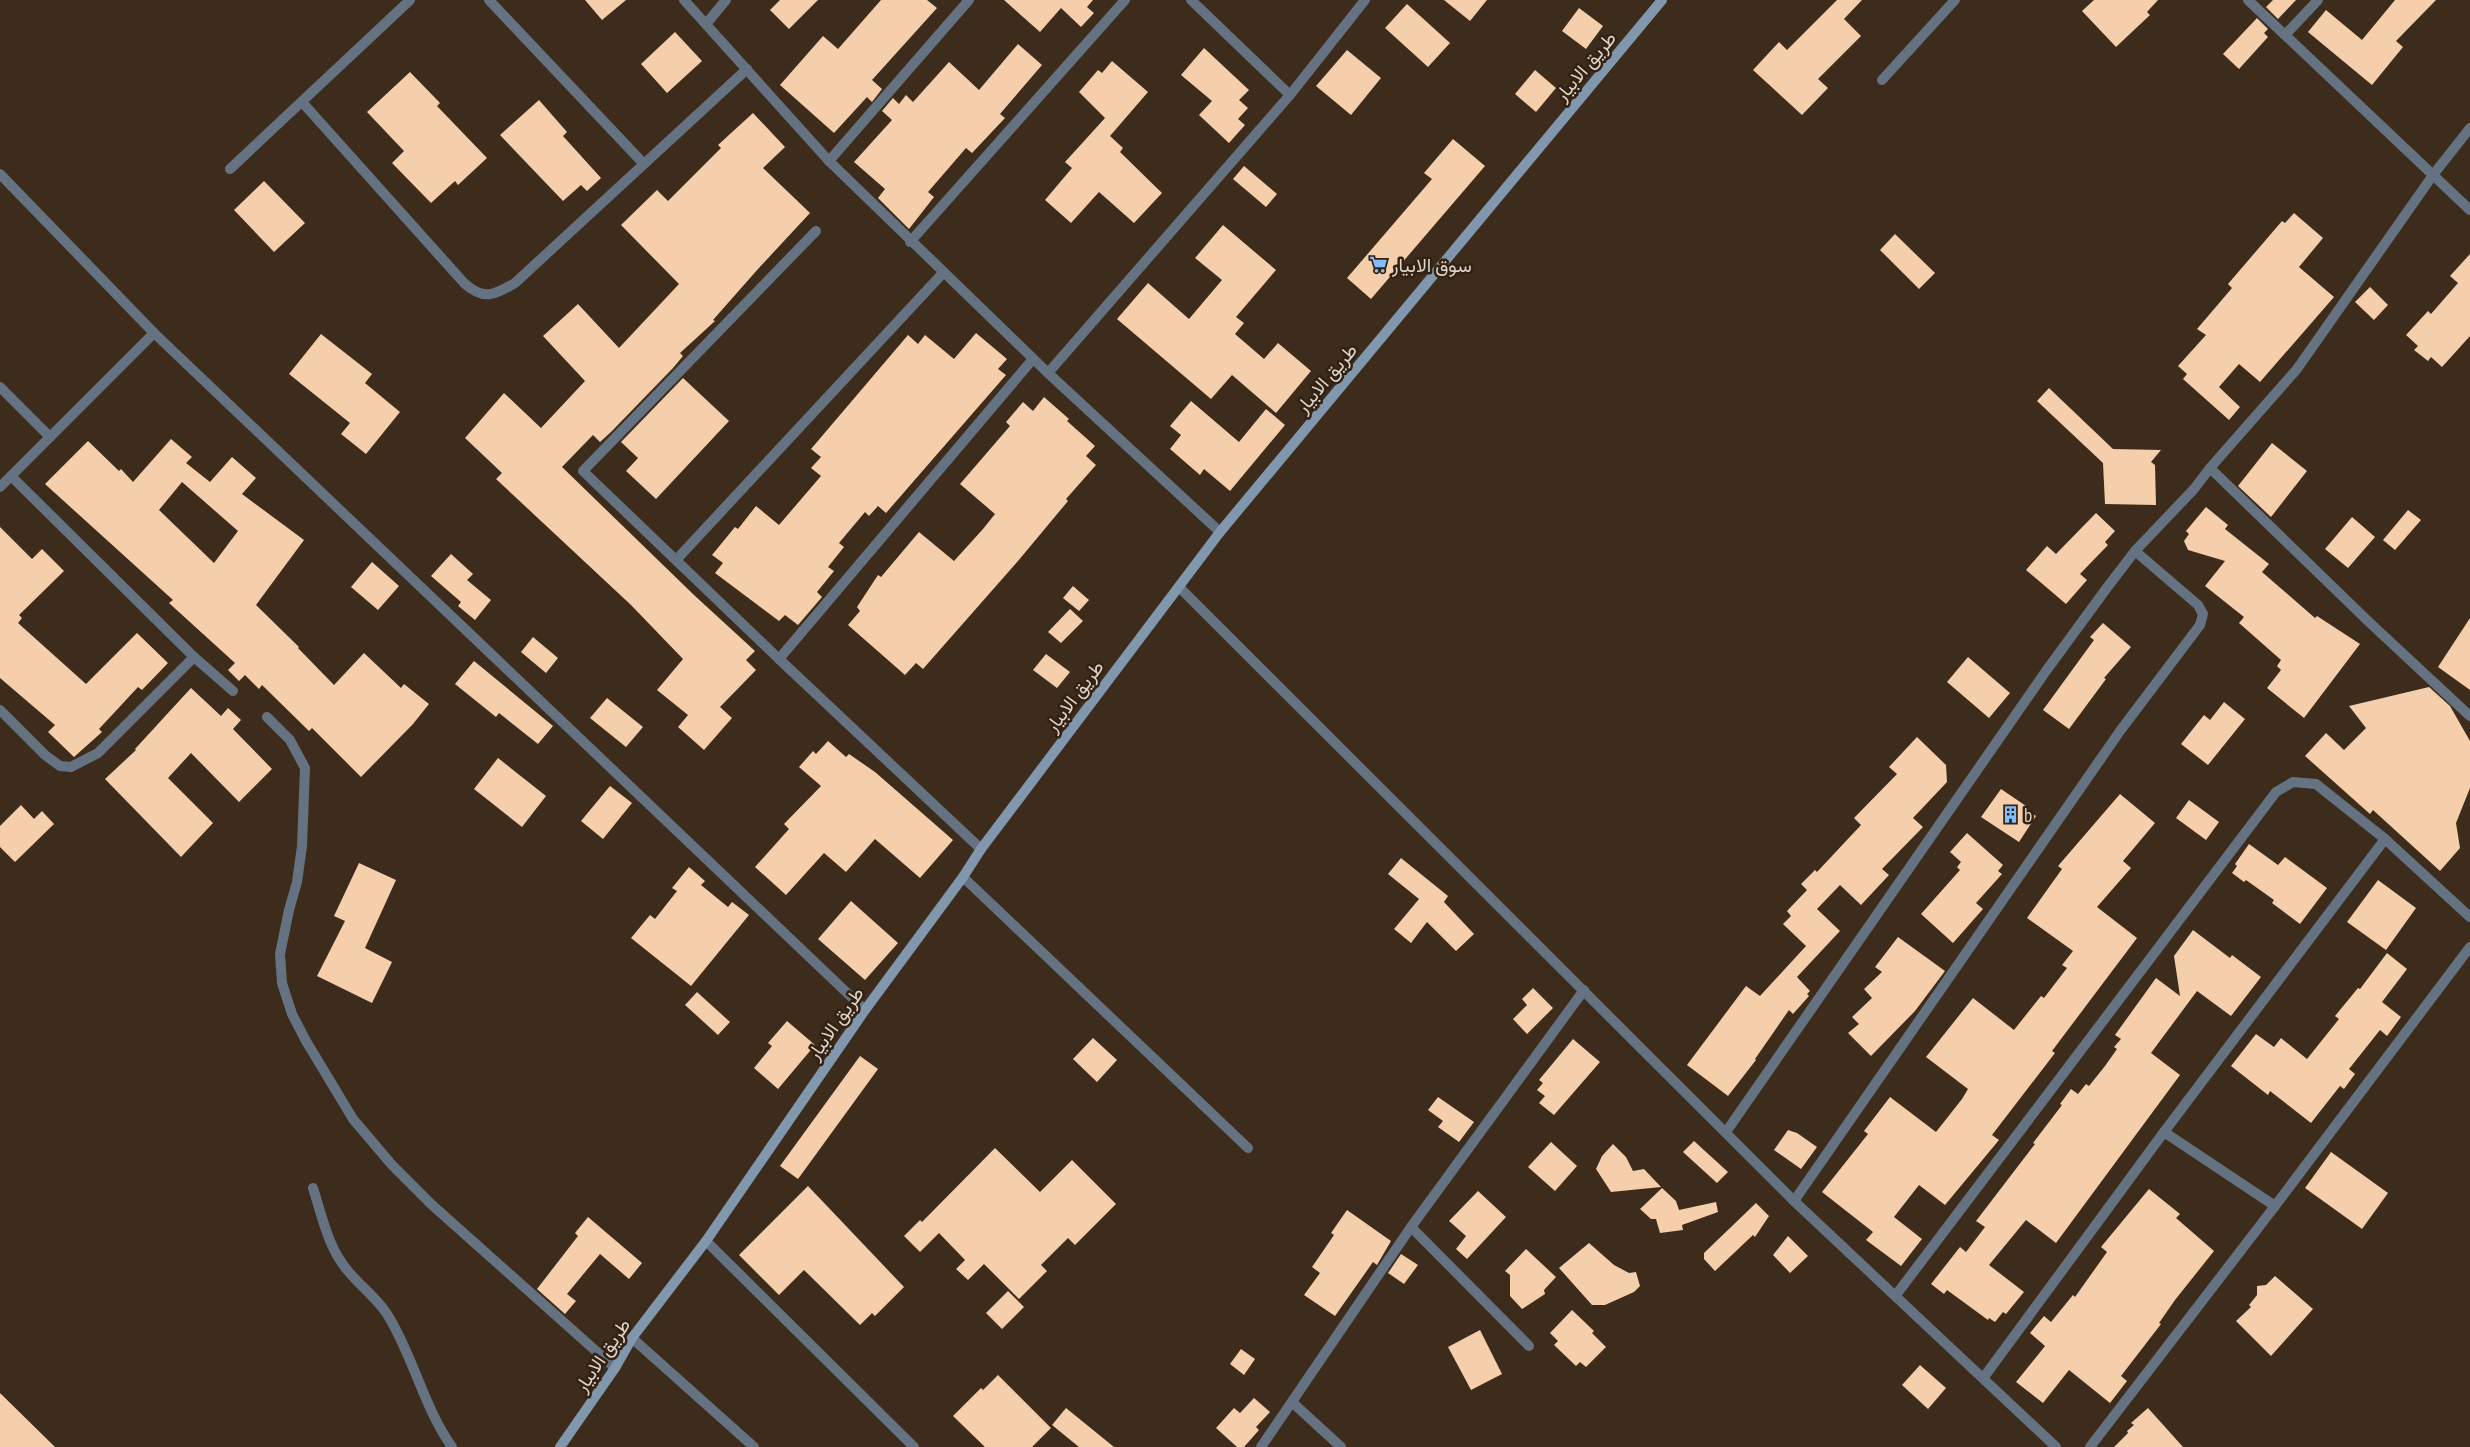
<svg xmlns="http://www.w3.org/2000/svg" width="2470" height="1447" font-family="'PT Sans Narrow',Vazirmatn,sans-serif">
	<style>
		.building { fill: #f5ceab; fill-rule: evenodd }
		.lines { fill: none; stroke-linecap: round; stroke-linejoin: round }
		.lane { stroke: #647281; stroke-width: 10 }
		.street { stroke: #647281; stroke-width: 10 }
		.secondary { stroke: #8097ae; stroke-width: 10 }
		.labels { text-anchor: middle; stroke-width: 5; stroke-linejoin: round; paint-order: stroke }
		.street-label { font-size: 19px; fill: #dfd4ca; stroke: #332213 }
		.poi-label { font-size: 19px; fill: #dfd4ca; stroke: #332213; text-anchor: start }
	</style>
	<rect width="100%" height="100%" fill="#3d2c1c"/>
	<!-- building -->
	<g class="building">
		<path d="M585,0H626L602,20Z"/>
		<path d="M780,0H818L789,29L770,10Z"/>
		<path d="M881,0H927L937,8L872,80L882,89L872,102L867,97L834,133L780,85L823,36L838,49Z"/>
		<path d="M1004,0H1093L1087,7L1094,13L1081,27L1061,8L1040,32Z"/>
		<path d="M1444,0H1487L1470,21Z"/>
		<path d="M1837,0H1862L1844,19L1861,36L1818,79L1828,88L1802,115L1753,70L1779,42L1787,50Z"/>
		<path d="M2094,0H2158L2147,12L2150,15L2116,47L2082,11Z"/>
		<path d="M2273,0H2296L2278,19L2266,7Z"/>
		<path d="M2395,0H2436L2396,41L2403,47L2372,85L2308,32L2326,10L2362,40Z"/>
		<path d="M1407,4L1450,43L1428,67L1385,28Z"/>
		<path d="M1579,8L1603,26L1586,49L1562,31Z"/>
		<path d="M2257,18L2268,29L2264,33L2268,37L2239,69L2223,54Z"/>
		<path d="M675,32L702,61L667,93L641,64Z"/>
		<path d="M1018,44L1042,65L1000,114L1005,118L972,153L966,148L928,192L934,197L909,229L878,198L885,189L854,162L892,120L882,111L893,98L899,104L906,95L913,102L949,62L979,90Z"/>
		<path d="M1204,48L1249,90L1239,100L1248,108L1238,119L1245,125L1229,143L1199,115L1212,101L1181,75Z"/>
		<path d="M1347,50L1381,78L1351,115L1316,86Z"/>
		<path d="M1112,61L1148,92L1110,136L1123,148L1120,152L1162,193L1134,223L1099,192L1071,223L1045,200L1072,168L1065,162L1105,118L1079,92L1098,70L1102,73Z"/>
		<path d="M1535,70L1556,88L1536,112L1515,94Z"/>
		<path d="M410,72L440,103L437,106L487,158L458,185L455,181L431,203L392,163L404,151L367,112Z"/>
		<path d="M539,100L567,132L563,136L601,178L587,191L581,185L563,201L500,135Z"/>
		<path d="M753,113L785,147L763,168L810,213L758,269L713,320L715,321L680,353L683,356L673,368L611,432L600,442L593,435L562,467L694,595L755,651L746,660L756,670L720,707L732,718L704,750L678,727L688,715L657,690L683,659L631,605L496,479L502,473L465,438L504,393L541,428L585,381L543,336L578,304L619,348L679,284L621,225L657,190L668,201L721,148L718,145Z"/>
		<path d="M1453,139L1485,166L1371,299L1347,278L1432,179L1424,173Z"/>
		<path d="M1244,166L1277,194L1266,207L1233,179Z"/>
		<path d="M264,181L305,223L274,252L234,210Z"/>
		<path d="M2294,213L2323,238L2299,267L2334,297L2260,382L2239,364L2219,387L2240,407L2229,420L2183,379L2187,374L2178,366L2206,335L2197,329L2232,288L2228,284L2282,221L2285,223Z"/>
		<path d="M1223,225L1276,270L1236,317L1244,323L1235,334L1264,359L1278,343L1311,371L1276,413L1232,375L1211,399L1117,319L1148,283L1189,319L1222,280L1195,258Z"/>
		<path d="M1895,234L1935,273L1919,289L1880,250Z"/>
		<path d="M2470,254V336L2442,367L2431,357L2428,361L2414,350L2418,346L2406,335L2428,311L2431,314L2458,283L2450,276Z"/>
		<path d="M2370,287L2388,305L2374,320L2355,302Z"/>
		<path d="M976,333L1007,359L998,369L1006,375L886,513L878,506L869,516L865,512L839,543L844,547L828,567L834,571L817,592L822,597L798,625L785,615L779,621L715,573L723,563L712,555L735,527L738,529L756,506L779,525L821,476L811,468L821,457L811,449L908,335L918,344L925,335L954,359Z"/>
		<path d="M321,334L372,374L365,383L400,412L366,454L341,434L350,423L289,374Z"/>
		<path d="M683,378L729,421L656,499L626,471L638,458L621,442Z"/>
		<path d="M2049,388L2113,449L2161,450L2151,462L2155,465L2156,505L2105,504L2103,463L2037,401Z"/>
		<path d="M1044,397L1069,419L1067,421L1095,446L1086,456L1096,465L1066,499L1068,501L1018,561L923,669L916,663L905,675L848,625L860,611L857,607L878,575L881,577L919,532L954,561L983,529L995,514L960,484L1010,426L1006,422L1023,402L1033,411Z"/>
		<path d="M1191,401L1239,442L1266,409L1285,425L1230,491L1204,469L1200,475L1170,449L1181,435L1170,426Z"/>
		<path d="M171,439L192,457L186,463L210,482L232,457L256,478L242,494L304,540L256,605L299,647L298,648L334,685L364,653L401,688L404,684L429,704L413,724L361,777L312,728L309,731L262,685L259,689L245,675L239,681L228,670L235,663L169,603L173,600L45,484L88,441L119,471L121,469L133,482ZM182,482L238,531L214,563L159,510Z"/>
		<path d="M2272,443L2307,471L2271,517L2238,486Z"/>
		<path d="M2206,507L2228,525L2225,529L2269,564L2262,572L2315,618L2317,616L2360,644L2304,718L2267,688L2281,670L2277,666L2281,660L2239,623L2244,617L2205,586L2225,561L2188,550L2184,541L2189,534L2186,531Z"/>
		<path d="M2408,510L2421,520L2395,550L2383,540Z"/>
		<path d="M2096,513L2115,531L2105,542L2108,545L2080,574L2087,580L2066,604L2026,570L2047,546L2056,554Z"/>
		<path d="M2352,517L2375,537L2348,568L2325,549Z"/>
		<path d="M0,527L32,559L42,549L64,571L19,615L22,618L18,623L86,684L137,633L168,663L142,690L138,687L99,729L102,732L74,757L48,732L55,725L0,678Z"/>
		<path d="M451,554L473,574L467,580L491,600L475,620L458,606L461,602L431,576Z"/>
		<path d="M372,562L399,586L378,610L351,587Z"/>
		<path d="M1073,586L1089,600L1079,611L1063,598Z"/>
		<path d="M1070,609L1083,621L1061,643L1048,632Z"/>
		<path d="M2470,618V690L2438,667Z"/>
		<path d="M2103,623L2131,647L2104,678L2106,679L2069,729L2043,710L2094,640L2090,637Z"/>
		<path d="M533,637L558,658L546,673L521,652Z"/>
		<path d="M1046,654L1070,672L1057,688L1033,670Z"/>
		<path d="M1968,657L2010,693L1989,718L1947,682Z"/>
		<path d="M474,661L553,726L538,744L499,713L496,717L455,684Z"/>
		<path d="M2429,687L2450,706L2470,741V788L2456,823L2460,848L2440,871L2373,810L2370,814L2305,756L2326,733L2344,750L2366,728L2349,706Z"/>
		<path d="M191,688L221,716L228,708L241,720L233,729L272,769L239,802L191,753L168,778L213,823L181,857L105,779L136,750L135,749Z"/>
		<path d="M607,698L643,727L626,747L590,718Z"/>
		<path d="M2224,702L2245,719L2208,765L2181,744L2204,715L2210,720Z"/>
		<path d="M1917,737L1946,765L1947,782L1913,818L1923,827L1882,869L1889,875L1861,905L1840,885L1817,909L1840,931L1797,977L1810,991L1807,994L1809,996L1793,1014L1789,1010L1755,1059L1756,1060L1728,1096L1687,1065L1746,986L1760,996L1806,946L1783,924L1791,916L1787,911L1807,890L1801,884L1815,870L1817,872L1861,825L1854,818L1897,774L1889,767Z"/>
		<path d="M828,741L846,757L849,754L875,772L953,840L920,878L875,839L846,872L824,853L786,895L755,867L789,829L784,824L821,786L799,767L813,751L816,754Z"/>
		<path d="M498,758L546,796L522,827L474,789Z"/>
		<path d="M610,786L632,803L603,839L581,821Z"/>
		<path d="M2001,789L2029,808L2027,811L2036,816L2019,842L1981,817Z"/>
		<path d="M2120,794L2155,823L2123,861L2131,868L2097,907L2137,938L2052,1051L2055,1053L1992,1135L1999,1140L1945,1205L1919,1185L1894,1217L1922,1239L1901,1266L1866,1240L1873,1232L1822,1192L1868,1134L1864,1131L1890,1097L1936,1132L1962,1099L1968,1089L1926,1057L1973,998L2014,1030L2041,996L2044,998L2067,968L2062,965L2073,951L2027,918L2062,869L2058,866Z"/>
		<path d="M2189,800L2219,822L2206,840L2176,818Z"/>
		<path d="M21,805L34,819L42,811L54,824L15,862L0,847V826Z"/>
		<path d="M1967,833L2003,865L1998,871L2002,874L1976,903L1983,909L1953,943L1921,914L1960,870L1957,867L1961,862L1950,852Z"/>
		<path d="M2249,844L2278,865L2285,857L2327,888L2300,924L2272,903L2274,900L2246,880L2244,882L2232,873L2237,866L2235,864Z"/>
		<path d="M1401,858L1448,896L1444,902L1474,934L1456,951L1427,922L1411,943L1394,929L1419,899L1388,874Z"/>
		<path d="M359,863L396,880L365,948L392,962L372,1003L317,976L345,921L334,916Z"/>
		<path d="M689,867L705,881L701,885L728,907L732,902L749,915L691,986L631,938L650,915L655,919L677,891L672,888Z"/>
		<path d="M2378,880L2416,908L2386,950L2347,922Z"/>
		<path d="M851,901L898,943L865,980L818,939Z"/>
		<path d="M2193,930L2230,958L2232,955L2261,977L2231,1016L2197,991L2151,1053L2180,1075L2056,1243L2026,1220L1989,1265L2024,1292L2006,1314L2003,1312L1995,1322L1989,1318L1988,1320L1947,1290L1944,1294L1931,1284L1960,1247L1966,1252L1985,1227L1976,1221L2035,1144L2033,1143L2062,1105L2060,1104L2071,1089L2078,1094L2086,1084L2089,1086L2105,1066L2117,1049L2114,1047L2121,1039L2115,1035L2156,978L2180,996L2174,956Z"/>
		<path d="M1898,937L1945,971L1915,1011L1871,1056L1848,1033L1859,1024L1852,1017L1872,998L1864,989L1882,972L1875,967Z"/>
		<path d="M2387,953L2407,969L2382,1002L2401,1017L2387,1036L2380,1030L2349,1069L2355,1074L2344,1089L2340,1086L2311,1123L2270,1091L2268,1095L2231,1066L2256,1034L2274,1047L2281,1038L2307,1059L2339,1019L2335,1016L2358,988L2360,989Z"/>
		<path d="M1533,988L1553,1008L1527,1034L1513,1019L1527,1005L1522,999Z"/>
		<path d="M697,992L730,1022L718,1035L685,1005Z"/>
		<path d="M787,1021L815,1045L778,1089L754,1068L772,1046L768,1043Z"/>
		<path d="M1093,1038L1117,1060L1097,1082L1073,1059Z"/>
		<path d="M1573,1039L1600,1062L1554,1115L1539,1103L1545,1096L1537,1090L1543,1083L1539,1080Z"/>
		<path d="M860,1056L878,1069L798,1179L780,1166Z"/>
		<path d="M1438,1097L1474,1122L1459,1142L1438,1127L1443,1121L1428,1110Z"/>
		<path d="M1788,1130L1797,1133L1817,1147L1801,1169L1774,1150Z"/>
		<path d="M1694,1141L1728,1172L1717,1183L1683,1152Z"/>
		<path d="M1551,1142L1577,1166L1555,1191L1528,1167Z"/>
		<path d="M1613,1144L1626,1157L1633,1171L1644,1169L1661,1187L1611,1192L1596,1169L1602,1156Z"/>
		<path d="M995,1148L1040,1192L1072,1160L1116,1204L1075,1245L1068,1238L1041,1265L1047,1271L1019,1299L984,1264L968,1280L956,1269L965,1260L939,1233L920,1252L904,1236L920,1220L922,1222Z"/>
		<path d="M2331,1152L2388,1193L2362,1229L2305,1188Z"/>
		<path d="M808,1186L904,1287L875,1316L872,1313L860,1325L804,1270L779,1295L739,1255Z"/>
		<path d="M1662,1188L1676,1201L1679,1210L1716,1202L1718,1212L1682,1225L1683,1230L1660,1233L1656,1219H1651L1640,1209Z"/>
		<path d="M2149,1189L2180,1214L2176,1218L2214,1251L2175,1300L2159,1323L2161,1324L2121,1376L2127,1381L2110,1403L2069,1370L2043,1403L2016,1382L2045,1346L2030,1333L2044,1316L2051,1322L2073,1295L2075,1297L2107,1252L2101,1247Z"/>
		<path d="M1478,1191L1506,1217L1467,1259L1456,1249L1466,1236L1449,1221Z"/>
		<path d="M1756,1203L1769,1216L1755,1237L1753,1235L1715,1271L1704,1259V1253Z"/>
		<path d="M1347,1210L1391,1241L1377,1265L1373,1262L1335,1316L1304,1295L1320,1273L1312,1267L1334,1235L1331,1233Z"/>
		<path d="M588,1217L642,1263L629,1279L600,1254L567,1294L576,1301L565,1314L537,1289L578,1236L575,1233Z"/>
		<path d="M1788,1236L1808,1256L1790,1273L1773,1255Z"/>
		<path d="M1589,1243L1614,1265L1629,1273L1636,1272L1640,1286L1634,1292L1605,1305H1592L1559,1268Z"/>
		<path d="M1526,1249L1556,1277L1544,1290L1545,1294L1522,1309L1510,1296V1275L1505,1271Z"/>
		<path d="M1401,1254L1418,1265L1404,1284L1388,1273Z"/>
		<path d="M2275,1276L2313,1309L2271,1356L2236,1321L2251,1307L2249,1305L2257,1295V1286L2266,1285Z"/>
		<path d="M1008,1291L1024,1307L1002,1329L986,1313Z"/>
		<path d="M1572,1310L1594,1331L1592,1333L1606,1347L1586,1367L1580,1362L1576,1366L1554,1345L1558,1341L1550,1333Z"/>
		<path d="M1480,1330L1502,1374L1471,1390L1448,1347Z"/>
		<path d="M1241,1349L1255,1359L1244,1375L1230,1364Z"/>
		<path d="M1920,1365L1946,1388L1928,1409L1902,1385Z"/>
		<path d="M998,1375L1051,1428L1032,1447H985L953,1416L981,1388L983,1390Z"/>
		<path d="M0,1393L55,1447H0Z"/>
		<path d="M1254,1398L1270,1412L1256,1427L1259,1430L1244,1447H1237L1216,1428L1234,1408L1240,1413Z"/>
		<path d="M1066,1408L1114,1447H1079L1052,1425Z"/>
		<path d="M2148,1408L2183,1447H2114L2128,1433L2127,1431L2134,1425L2131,1423Z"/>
	</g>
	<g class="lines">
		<!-- lane -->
		<g class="lane">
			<path d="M963,877L1248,1148"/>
			<path d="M313,1188C322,1216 328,1248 348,1271C360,1286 377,1298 387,1314C413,1355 423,1406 452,1447"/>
		</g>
		<!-- street -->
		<g class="street">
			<path d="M489,0L643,163"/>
			<path d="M684,0L829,161L1048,373L1220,532"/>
			<path d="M1191,0L1290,95"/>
			<path d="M2248,0L2470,210"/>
			<path d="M706,24L726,0"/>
			<path d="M2285,35L2318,0"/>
			<path d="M1882,80L1955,0"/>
			<path d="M302,102L464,283C484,301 494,295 515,283L747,69"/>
			<path d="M829,161L969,0"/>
			<path d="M230,169L410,0"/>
			<path d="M0,174L154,333L865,1010"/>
			<path d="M910,242L1125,0"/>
			<path d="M1048,373L1290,95L1365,0"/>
			<path d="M0,387L50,437"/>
			<path d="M2210,468L2369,622L2470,716"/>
			<path d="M11,476L194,657L233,691"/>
			<path d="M0,487L154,333"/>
			<path d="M677,559L943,273"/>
			<path d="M1179,587L1794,1201L2056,1447"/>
			<path d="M779,659L583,471L816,231"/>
			<path d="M0,710L45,755L60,766L71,767L98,753L194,657"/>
			<path d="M267,717L290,740L305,768L302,846L297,882L289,910L280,954L282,983L292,1014L306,1041L353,1119L392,1165L431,1204L615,1368"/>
			<path d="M981,849L779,659L1033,359"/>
			<path d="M1726,1132L2046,671L2106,589L2135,551L2194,489L2210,468L2297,369L2433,175L2470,128"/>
			<path d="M2164,1132L2275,1206"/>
			<path d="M1794,1201L2120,731L2200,625L2203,614L2198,605L2135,551"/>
			<path d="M1411,1227L1529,1346"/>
			<path d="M706,1241L914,1447"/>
			<path d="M1896,1295L2276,792L2293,782L2316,784L2385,839L2470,917"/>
			<path d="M632,1338L754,1447"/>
			<path d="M1984,1377L2164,1132L2385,839"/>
			<path d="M1293,1403L1341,1447"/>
			<path d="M1261,1447L1411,1227L1584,990"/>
			<path d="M2090,1447L2275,1206L2470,947"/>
		</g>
		<!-- secondary -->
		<path class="secondary" d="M560,1447L615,1368L632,1338L706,1241L865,1010L963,877L981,849L1220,532L1662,0"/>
	</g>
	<!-- icons -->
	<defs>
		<symbol id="supermarket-bare" viewBox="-9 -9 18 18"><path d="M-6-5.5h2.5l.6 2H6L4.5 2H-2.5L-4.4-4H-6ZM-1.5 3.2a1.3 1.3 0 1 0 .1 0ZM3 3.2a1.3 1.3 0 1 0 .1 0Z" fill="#81bdfa" stroke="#332213" stroke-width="2.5" paint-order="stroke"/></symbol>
		<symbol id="building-bare" viewBox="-9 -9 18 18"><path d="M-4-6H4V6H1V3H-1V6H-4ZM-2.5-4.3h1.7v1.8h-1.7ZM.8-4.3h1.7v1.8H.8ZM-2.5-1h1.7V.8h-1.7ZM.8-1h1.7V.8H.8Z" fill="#81bdfa" stroke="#332213" stroke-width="2.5" paint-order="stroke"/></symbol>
	</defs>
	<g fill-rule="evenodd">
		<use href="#supermarket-bare" x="1366" y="252" width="25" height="25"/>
		<use href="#building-bare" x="1998" y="802" width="25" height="25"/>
	</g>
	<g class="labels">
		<!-- street labels -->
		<g class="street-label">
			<text transform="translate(1585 66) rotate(-50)" y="7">طريق الابيار</text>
			<text transform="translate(1326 378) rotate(-50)" y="7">طريق الابيار</text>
			<text transform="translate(1074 696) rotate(-53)" y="7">طريق الابيار</text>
			<text transform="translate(835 1023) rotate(-55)" y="7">طريق الابيار</text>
			<text transform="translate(602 1355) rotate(-56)" y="7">طريق الابيار</text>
		</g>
		<!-- poi labels -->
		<g class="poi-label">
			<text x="1392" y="272">سوق الابيار</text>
			<text x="2024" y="822">b</text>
		</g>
	</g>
</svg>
